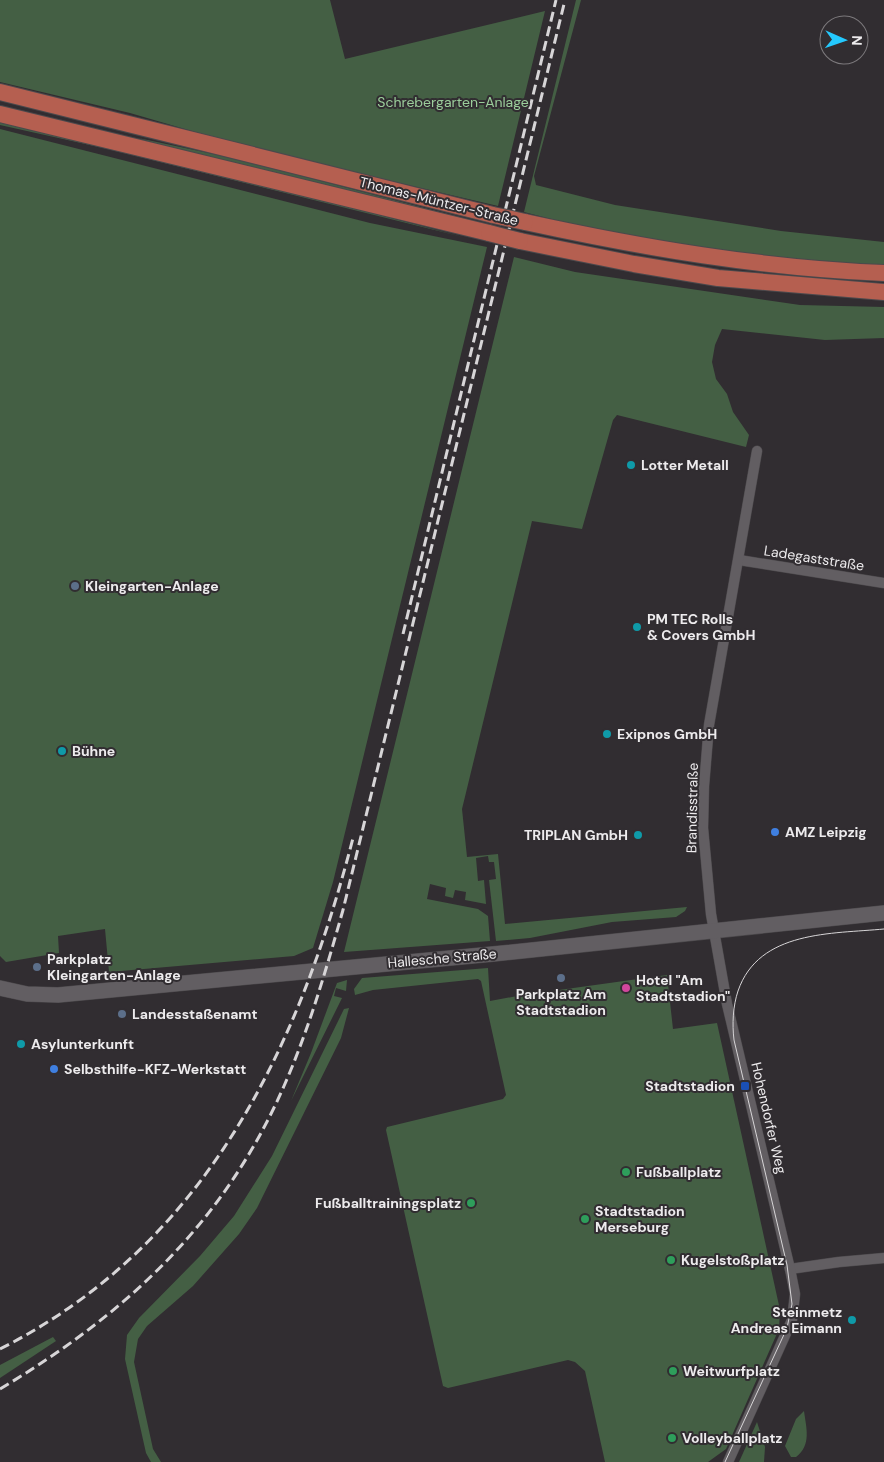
<svg xmlns="http://www.w3.org/2000/svg" width="884" height="1462" font-family="'DM Sans',sans-serif">
	<style>
		.green { fill: #445f44 }
		.lines { fill: none; stroke-linecap: round; stroke-linejoin: round }
		.street-casing { stroke: #4c494c; stroke-width: 11 }
		.secondary-casing { stroke: #4c494c; stroke-width: 16 }
		.primary-casing { stroke: #4c494c; stroke-width: 18 }
		.street { stroke: #625e62; stroke-width: 10 }
		.secondary { stroke: #625e62; stroke-width: 15 }
		.primary { stroke: #b55f50; stroke-width: 16 }
		.tram { stroke: #d7d5d7; stroke-width: 1 }
		.rail { stroke: #d7d5d7; stroke-width: 3; stroke-dasharray: 10 5; stroke-linecap: butt }
		.primary-bridge-casing { stroke: #4c494c; stroke-width: 18; stroke-linecap: butt }
		.primary-bridge { stroke: #b55f50; stroke-width: 16 }
		.culture-dot { fill: #0f9aa8; stroke: #312d31; stroke-width: 2 }
		.service-dot { fill: #5c6f8a; stroke: #312d31; stroke-width: 2 }
		.shop-dot { fill: #3f7fe0; stroke: #312d31; stroke-width: 2 }
		.hotel-dot { fill: #d1479c; stroke: #312d31; stroke-width: 2 }
		.transit-dot { fill: #1a4fb4; stroke: #312d31; stroke-width: 2 }
		.leisure-dot { fill: #2e9e5b; stroke: #312d31; stroke-width: 2 }
		.labels { text-anchor: middle; stroke-width: 4; stroke-linejoin: round; paint-order: stroke }
		.park-label { font-size: 14px; fill: #9bce9b; stroke: #312d31 }
		.street-label { font-size: 14px; fill: #edebed; stroke: #312d31 }
		.poi-label { font-size: 14px; font-weight: bold; fill: #edebed; stroke: #312d31; text-anchor: start }
	</style>
	<rect width="100%" height="100%" fill="#312d31"/>
	<!-- green -->
	<g class="green">
		<path d="M0,0H330L345,59L545,11L498,206L250,148L130,113L0,82Z"/>
		<path d="M576,0H581L534,176L536,185L615,205L781,231L884,242V266L831,265L632,240L524,212Z"/>
		<path d="M0,121L212,171L463,237L108,149L0,125Z"/>
		<path d="M0,129L370,223L487,247L333,882L313,948L294,956L109,972L105,929L58,936L59,953L6,962L0,956Z"/>
		<path d="M138,138L237,159L482,223L480,228L253,172Z"/>
		<path d="M514,257L575,272L800,305L884,307V338L825,340L722,329L715,345L712,362L716,379L727,394L733,412L749,435L746,447L617,415L613,420L582,529L532,521L462,809L467,857L498,854L505,924L687,907L685,911L676,917L612,922L530,938L496,941L489,880L496,879L494,862H489L488,856L476,858L478,881L484,880L486,904L465,900L466,892L455,890L453,898L445,896L446,888L430,884L427,899L478,909L488,916L490,941L344,952Z"/>
		<path d="M488,968L490,1001L523,995L667,975L673,1029L717,1023L780,1310L779,1329L726,1449L708,1462H605L585,1371L575,1362L568,1360L448,1388L443,1386L386,1130L387,1127L503,1099L506,1095L481,981L478,979L373,990L355,995L354,989L362,978Z"/>
		<path d="M347,980L346,991L336,988L334,996L342,998L291,1101L311,1053L337,983Z"/>
		<path d="M349,1008L341,1038L257,1208L239,1234L193,1286L147,1326L138,1339L134,1362L153,1449L161,1462H151L146,1453L125,1359L127,1335L139,1318L200,1256L234,1216L272,1156L344,1009Z"/>
		<path d="M53,1337L56,1341L0,1378V1365Z"/>
		<path d="M804,1411C806,1427 812,1445 796,1457H791L785,1446L796,1419Z"/>
		<path d="M757,1422L765,1447L764,1462H739Z"/>
	</g>
	<g class="lines">
		<defs>
			<g id="street">
				<path d="M739,560L884,583"/>
				<path d="M790,1269L839,1262L884,1258"/>
				<path d="M728,1462L792,1320L795,1294L790,1269L727,1004L711,914L703,828L704,786L709,725L757,451"/>
			</g>
			<path id="secondary" d="M0,988L27,994L58,995L493,954L884,913"/>
			<g id="primary">
				<path d="M0,92L493,215"/>
				<path d="M0,114L489,233"/>
				<path d="M525,222C644,248 762,268 884,273"/>
				<path d="M520,241L634,264L718,278L884,292"/>
			</g>
		</defs>
		<!-- street casing -->
		<use href="#street" class="street-casing"/>
		<!-- secondary casing -->
		<use href="#secondary" class="secondary-casing"/>
		<!-- primary casing -->
		<use href="#primary" class="primary-casing"/>
		<!-- street -->
		<use href="#street" class="street"/>
		<!-- secondary -->
		<use href="#secondary" class="secondary"/>
		<!-- primary -->
		<use href="#primary" class="primary"/>
		<!-- tram -->
		<path class="tram" d="M725,1462L787,1328L792,1304L787,1265L734,1040C732,1024 733,1006 738,991C759,930 832,934 884,929"/>
		<!-- rail -->
		<g class="rail">
			<path d="M403,634L556,0"/>
			<path d="M0,1349C205,1245 298,1051 353,838"/>
			<path d="M0,1389C127,1313 224,1223 284,1086C309,1029 326,970 343,910L565,0"/>
		</g>
		<defs>
			<g id="primary-bridge">
				<path d="M493,215L525,222"/>
				<path d="M489,233L520,241"/>
			</g>
		</defs>
		<!-- primary-bridge casing -->
		<use href="#primary-bridge" class="primary-bridge-casing"/>
		<!-- primary-bridge -->
		<use href="#primary-bridge" class="primary-bridge"/>
	</g>
	<!-- markers -->
	<g class="culture-dot">
		<circle cx="631" cy="465" r="5"/>
		<circle cx="637" cy="627" r="5"/>
		<circle cx="607" cy="734" r="5"/>
		<circle cx="62" cy="751" r="5"/>
		<circle cx="638" cy="835" r="5"/>
		<circle cx="21" cy="1044" r="5"/>
		<circle cx="852" cy="1320" r="5"/>
	</g>
	<g class="service-dot">
		<circle cx="75" cy="586" r="5"/>
		<circle cx="37" cy="967" r="5"/>
		<circle cx="561" cy="978" r="5"/>
		<circle cx="122" cy="1014" r="5"/>
	</g>
	<g class="shop-dot">
		<circle cx="775" cy="832" r="5"/>
		<circle cx="54" cy="1069" r="5"/>
	</g>
	<circle class="hotel-dot" cx="626" cy="988" r="5"/>
	<rect class="transit-dot" x="740" y="1081" width="10" height="10" rx="2.5"/>
	<g class="leisure-dot">
		<circle cx="626" cy="1172" r="5"/>
		<circle cx="471" cy="1203" r="5"/>
		<circle cx="585" cy="1219" r="5"/>
		<circle cx="671" cy="1260" r="5"/>
		<circle cx="673" cy="1371" r="5"/>
		<circle cx="672" cy="1438" r="5"/>
	</g>
	<g class="labels">
		<!-- park labels -->
		<g class="park-label">
			<text x="453" y="107">Schrebergarten-Anlage</text>
		</g>
		<!-- street labels -->
		<g class="street-label">
			<text transform="translate(439 201) rotate(14)" y="5">Thomas-Müntzer-Straße</text>
			<text transform="translate(814 558) rotate(9)" y="5">Ladegaststraße</text>
			<text transform="translate(692 808) rotate(-89)" y="5">Brandisstraße</text>
			<text transform="translate(442 958) rotate(-5)" y="5">Hallesche Straße</text>
			<text transform="translate(769 1118) rotate(77)" y="5">Hohendorfer Weg</text>
		</g>
		<!-- poi labels -->
		<g class="poi-label">
			<text x="641" y="470">Lotter Metall</text>
			<text x="85" y="591">Kleingarten-Anlage</text>
			<text x="647" y="624">PM TEC Rolls<tspan x="647" dy="16">&amp; Covers GmbH</tspan></text>
			<text x="617" y="739">Exipnos GmbH</text>
			<text x="72" y="756">Bühne</text>
			<text x="785" y="837">AMZ Leipzig</text>
			<text x="628" y="840" text-anchor="end">TRIPLAN GmbH</text>
			<text x="47" y="964">Parkplatz<tspan x="47" dy="16">Kleingarten-Anlage</tspan></text>
			<text x="636" y="985">Hotel "Am<tspan x="636" dy="16">Stadtstadion"</tspan></text>
			<text x="561" y="999" text-anchor="middle">Parkplatz Am<tspan x="561" dy="16">Stadtstadion</tspan></text>
			<text x="132" y="1019">Landesstaßenamt</text>
			<text x="31" y="1049">Asylunterkunft</text>
			<text x="64" y="1074">Selbsthilfe-KFZ-Werkstatt</text>
			<text x="735" y="1091" text-anchor="end">Stadtstadion</text>
			<text x="636" y="1177">Fußballplatz</text>
			<text x="461" y="1208" text-anchor="end">Fußballtrainingsplatz</text>
			<text x="595" y="1216">Stadtstadion<tspan x="595" dy="16">Merseburg</tspan></text>
			<text x="681" y="1265">Kugelstoßplatz</text>
			<text x="842" y="1317" text-anchor="end">Steinmetz<tspan x="842" dy="16">Andreas Eimann</tspan></text>
			<text x="683" y="1376">Weitwurfplatz</text>
			<text x="682" y="1443">Volleyballplatz</text>
		</g>
	</g>
	<!-- north arrow -->
	<g transform="translate(844 40) rotate(92)"><circle r="24" fill="#312d31" stroke="#7c797c"/>
	<path d="M0-4L9 19L0 12L-9 19Z" fill="#24c9fe"/>
	<text y="-8" font-size="14" font-weight="bold" text-anchor="middle" fill="#edebed">N</text>
	</g>
</svg>
